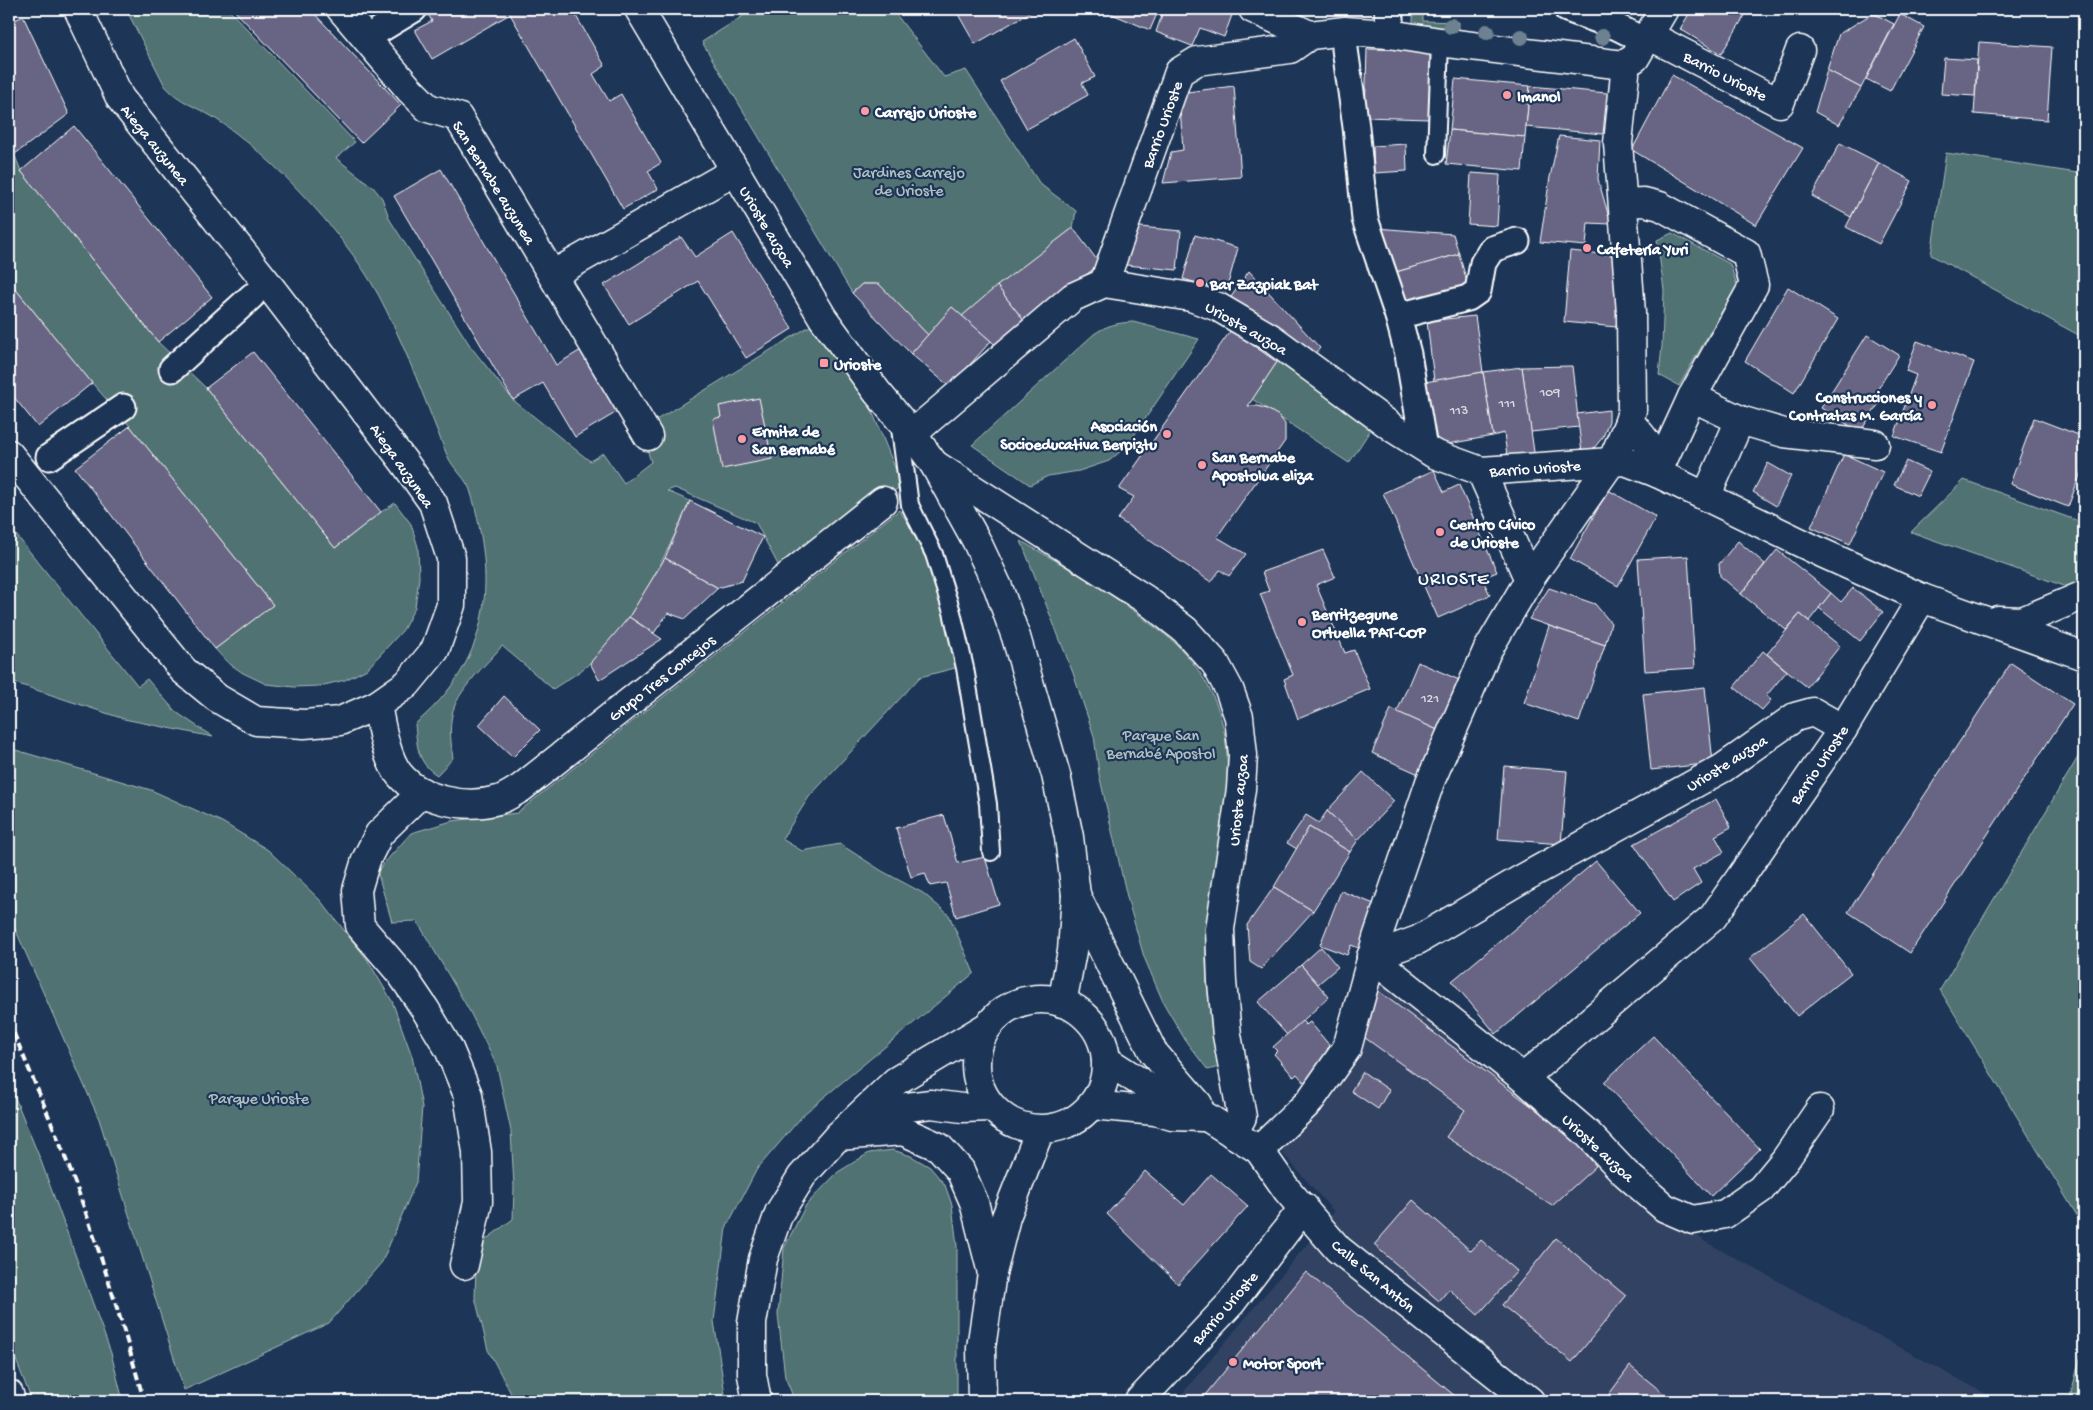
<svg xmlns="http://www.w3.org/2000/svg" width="2093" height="1410" font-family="'Gochi Hand',sans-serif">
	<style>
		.built { fill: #334364 }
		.green { fill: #517272; stroke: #a8b8b8 }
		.building { fill: #676584; stroke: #fff }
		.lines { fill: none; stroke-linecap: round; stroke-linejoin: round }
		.service-casing { stroke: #fff; stroke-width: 20 }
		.pedestrian-casing { stroke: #fff; stroke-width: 29 }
		.minor-casing { stroke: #fff; stroke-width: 31 }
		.tertiary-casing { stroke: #fff; stroke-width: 31 }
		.service { stroke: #1d3557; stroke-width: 16 }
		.pedestrian { stroke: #1d3557; stroke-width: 25 }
		.minor { stroke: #1d3557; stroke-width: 28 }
		.tertiary { stroke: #1d3557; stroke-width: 28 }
		.rail { stroke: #fff; stroke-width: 4; stroke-dasharray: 8 4; stroke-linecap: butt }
		.tree { fill: #6e8191 }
		.poi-dot { fill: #ff9aa2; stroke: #1d3557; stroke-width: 2 }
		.labels { text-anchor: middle; stroke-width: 4.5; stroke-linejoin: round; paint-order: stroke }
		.number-label { font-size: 14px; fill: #d9d8e0 }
		.street-label { font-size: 16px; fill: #fff; stroke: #1d3557 }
		.poi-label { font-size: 16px; font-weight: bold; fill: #fff; stroke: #1d3557; text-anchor: start }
		.park-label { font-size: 16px; fill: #b1c0c0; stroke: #1d3557 }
		.quarter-label { font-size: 19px; letter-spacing: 1px; fill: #fff; stroke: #1d3557 }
	</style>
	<rect width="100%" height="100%" fill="#1d3557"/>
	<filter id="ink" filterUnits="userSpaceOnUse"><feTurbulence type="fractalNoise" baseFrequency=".02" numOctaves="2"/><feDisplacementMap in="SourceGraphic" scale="10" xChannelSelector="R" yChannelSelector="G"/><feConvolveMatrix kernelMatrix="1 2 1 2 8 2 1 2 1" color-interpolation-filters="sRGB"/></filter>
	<g filter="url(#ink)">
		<!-- built -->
		<path class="built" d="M1380,978L1570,1135L1704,1241L1999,1401H1176L1334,1212L1279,1149Z"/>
		<!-- green -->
		<g class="green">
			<path d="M126,9H228L355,142L336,158L373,187L382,198L390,220L471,347L513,400L590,461L603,453L624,483L651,462C646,450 649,439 643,428L823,318L868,401L902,485L785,578L756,523L675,488L667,491L690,501C664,559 637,617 591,662C581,672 566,680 553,689L502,646C487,664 456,691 452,715C449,729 451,744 453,758L437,775C417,763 417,745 415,724C476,673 494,612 481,536C478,520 475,505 470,490C466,479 456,471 450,461C444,450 440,437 435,425C418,382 401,338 379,296C359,259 330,224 302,194C278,168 243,136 213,117C196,107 178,101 165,86Z"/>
			<path d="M754,9H892L944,77L966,70L1040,184L1076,211L1073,228L962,316L952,307L928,335L879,284H862L852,293L702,42Z"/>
			<path d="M1413,9H1423V21L1459,22V34L1413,29Z"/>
			<path d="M9,141L21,171L158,342L206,388L335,548L381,512L395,503L411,524L418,547L419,578L415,607L403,630L367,669L345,680L320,686L294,687L266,684L243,673L227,662L215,649L273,605L130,426L92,383L9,281Z"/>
			<path d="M1946,153L2084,174V338L1931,255Z"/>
			<path d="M1672,233L1730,264L1737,285L1679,386L1659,375L1662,346L1664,290L1657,240Z"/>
			<path d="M1133,322L1199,339L1133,437L1121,451L1109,461L1079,471L1048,476L1030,485L972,445L1094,334C1107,325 1117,323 1133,322Z"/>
			<path d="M1277,362L1373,426L1349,463L1252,399Z"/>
			<path d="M1964,480L2084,523V593L1911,532Z"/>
			<path d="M899,510L921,541L938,585L959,667L920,677L809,797L782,839L802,851L840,844L882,871L923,893L949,915L974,973L805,1113L757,1169L726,1228L714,1321L726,1401H515L488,1350L475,1297L476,1267L484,1241L513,1219L514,1187L511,1131L497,1066L469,1010L417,921L392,922L377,871L411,833L452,821L517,813Z"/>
			<path d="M9,526L138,686L147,679L176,712L213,737L124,719L9,681Z"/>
			<path d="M1021,541C1067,567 1111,592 1152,625C1160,631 1169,637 1176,644C1263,730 1215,827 1207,931C1203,977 1211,1022 1219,1067L1208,1070L1187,1043L1164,1004L1144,957L1127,897L1099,774L1094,736L1073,673Z"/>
			<path d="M2084,747V1227L1940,990Z"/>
			<path d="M9,748L151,790L222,822L268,850L320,900L367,959L392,1001L412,1056L422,1107L416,1182L382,1262L329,1323L184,1390L99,1119L9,915Z"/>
			<path d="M9,1083L41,1161L111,1353L123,1401H32L9,1342Z"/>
			<path d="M893,1150L911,1156L930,1167L945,1185L952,1205L957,1246V1401H795L785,1377L778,1315L784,1248L806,1205L838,1172L869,1153Z"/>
			<path d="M2084,1343V1401H2069Z"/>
		</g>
		<!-- building -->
		<g class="building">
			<path d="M233,9H310L401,105L361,143Z"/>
			<path d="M429,9H572L605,66L593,74L609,101L621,94L661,163L648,171L658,189L623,209L510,14L432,59L415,30L432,21L426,11Z"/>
			<path d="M955,9H1036L975,44Z"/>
			<path d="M1114,9H1159L1150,30L1112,14Z"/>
			<path d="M1164,9H1217L1232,15L1224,37L1200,28L1192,46L1156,32Z"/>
			<rect x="1326" y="9" width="46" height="2"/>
			<path d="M1692,9H1749L1721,54L1680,29Z"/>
			<path d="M1873,13L1894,24L1861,88L1827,70L1839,34Z"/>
			<path d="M1900,14L1924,27L1890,91L1866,79Z"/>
			<path d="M23,16L69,114L15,154L9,141V23Z"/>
			<path d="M1074,38L1095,77L1082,83L1088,95L1027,129L1000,81Z"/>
			<path d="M1979,42L2052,47L2047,120L1974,114Z"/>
			<path d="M1367,49L1431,50L1429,119L1365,117Z"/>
			<path d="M1944,58L1977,60L1975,96L1941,94Z"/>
			<path d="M1827,70L1861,88L1839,125L1815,112Z"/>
			<path d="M1672,75L1803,148L1756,225L1632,150Z"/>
			<path d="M1455,79L1530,86L1525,137L1450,130Z"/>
			<path d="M1234,86L1241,177L1163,183L1171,152L1183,150L1179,93Z"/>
			<path d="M1530,86L1607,93L1603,134L1526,127Z"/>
			<path d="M74,126L212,297L158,342L21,171Z"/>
			<path d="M1450,130L1525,137L1522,171L1446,164Z"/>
			<path d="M1559,136L1600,140L1598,179L1611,224L1588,223L1586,246L1540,242L1550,177Z"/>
			<path d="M1840,143L1879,163L1851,217L1812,196Z"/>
			<path d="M1406,144L1407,171L1374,173L1373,146Z"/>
			<path d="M1879,163L1912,181L1879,244L1846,227Z"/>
			<path d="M441,169L556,365L581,350L617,412L575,437L543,383L513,400L394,196Z"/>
			<path d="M1471,173L1500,175L1497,226L1468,224Z"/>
			<path d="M1130,226L1181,231L1177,270L1126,265Z"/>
			<path d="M1073,228L1100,264L1025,322L997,286Z"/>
			<path d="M1376,228L1453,234L1459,254L1389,274Z"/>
			<path d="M733,233L792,329L746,358L698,281L629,324L604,285L681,237L695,257Z"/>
			<path d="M1195,235L1238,248L1226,291L1183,279Z"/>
			<path d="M1570,251L1613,255L1621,277L1616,327L1564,322Z"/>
			<path d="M1459,254L1469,289L1398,308L1389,274Z"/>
			<path d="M1249,271L1320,348L1307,363L1231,297Z"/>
			<path d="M9,281L92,383L38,427L9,391Z"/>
			<path d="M862,284H879L928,335L911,354L852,293Z"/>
			<path d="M997,286L1025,322L1000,349L962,316Z"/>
			<path d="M1788,287L1838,319L1794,393L1745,361Z"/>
			<path d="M952,307L991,341L950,387L911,354Z"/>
			<path d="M1475,316L1483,372L1434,381L1427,321Z"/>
			<path d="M1231,330L1277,362L1248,406H1258L1267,409L1279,416L1285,424V441L1217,537L1246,554L1229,576L1220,570L1211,582L1118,519L1134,497L1119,489Z"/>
			<path d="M1867,335L1899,355L1873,397L1880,402L1860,432L1821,408Z"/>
			<path d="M1917,341L1974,362L1941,452L1894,436L1916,375L1906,371Z"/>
			<path d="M253,352L381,512L335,548L206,388Z"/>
			<path d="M1572,366L1579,427L1531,432L1522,367Z"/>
			<path d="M1522,367L1535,459L1508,463L1504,433L1493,436L1483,372Z"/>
			<path d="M1483,372L1493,436L1436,446L1425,382Z"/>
			<path d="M759,398L772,459L722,469L713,419L721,417L719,406Z"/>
			<path d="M1609,410V421L1603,437L1594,448L1582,452L1577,414Z"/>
			<path d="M2034,418L2084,437V464L2068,507L2010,484Z"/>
			<path d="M130,426L273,605L215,649L75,468Z"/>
			<path d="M1844,454L1883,472L1850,544L1811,527Z"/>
			<path d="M1906,461L1930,472L1918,496L1894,485Z"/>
			<path d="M1768,463L1791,476L1776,506L1753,492Z"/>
			<path d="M1434,470L1444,492L1459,485L1497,572L1482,578L1490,595L1438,618L1383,493Z"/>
			<path d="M1608,490L1656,517L1618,586L1570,559Z"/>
			<path d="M690,501L763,537L742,581L718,588L665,558Z"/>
			<path d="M1738,541L1765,564L1741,594L1720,576L1719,564Z"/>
			<path d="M1323,550L1335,577L1316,585L1345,653L1354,650L1370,689L1298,719L1284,679L1293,675L1260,594L1269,591L1262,572Z"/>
			<path d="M1777,550L1831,593L1809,621L1800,614L1786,630L1741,594Z"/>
			<path d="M1688,556L1695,668L1645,671L1638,559Z"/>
			<path d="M665,558L718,588L685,619L668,613L654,633L629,617Z"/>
			<path d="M1549,588L1595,604L1611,623L1605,645L1529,619Z"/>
			<path d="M1853,588L1883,612L1860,641L1819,608L1831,593L1841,602Z"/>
			<path d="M1800,614L1840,646L1807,687L1767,654Z"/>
			<path d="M629,617L662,639L599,680L590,663Z"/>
			<path d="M1549,626L1605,645L1579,722L1524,703Z"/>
			<path d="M1763,651L1787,671L1766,696L1771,700L1762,710L1734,687Z"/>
			<path d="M1418,662L1464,682L1442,732L1397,712Z"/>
			<path d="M2011,663L2073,704L1910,953L1848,912Z"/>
			<path d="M1705,687L1713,763L1651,770L1643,694Z"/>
			<path d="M504,696L540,730L513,757L479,725Z"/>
			<path d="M1391,709L1442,732L1423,776L1372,753Z"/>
			<path d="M1504,766L1567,771L1561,844L1498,839Z"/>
			<path d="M1363,772L1394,801L1358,840L1327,811Z"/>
			<path d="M1716,799L1731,827L1715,836L1724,852L1693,869L1701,883L1673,902L1634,844Z"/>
			<path d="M1327,811L1358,840L1350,852L1309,827L1297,849L1287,843L1306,815L1319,823Z"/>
			<path d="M944,815L958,863L985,857L999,904L956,917L946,883L930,886L925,873L911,877L896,828Z"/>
			<path d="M1309,827L1350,852L1313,911L1274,887Z"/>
			<path d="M1596,861L1640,913L1496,1034L1452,981Z"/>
			<path d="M1274,887L1313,911L1261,969L1250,962L1247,925Z"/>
			<path d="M1341,891L1382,907L1366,951L1351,945L1347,955L1320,945Z"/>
			<path d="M1804,914L1851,973L1797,1016L1750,958Z"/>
			<path d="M1321,947L1338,967L1318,984L1301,965Z"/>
			<path d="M1301,965L1329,997L1287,1035L1258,1002Z"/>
			<path d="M1377,990L1570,1135L1596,1166L1552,1206L1446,1137L1465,1110L1361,1035Z"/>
			<path d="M1302,1021L1306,1025L1310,1022L1330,1046L1327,1049L1334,1057L1305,1083L1297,1074L1294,1077L1274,1054L1277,1051L1273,1047Z"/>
			<path d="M1653,1036L1760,1149L1711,1196L1604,1082Z"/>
			<path d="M1363,1072L1389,1090L1378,1109L1351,1091Z"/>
			<path d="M1145,1171L1184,1205L1211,1174L1248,1206L1178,1284L1107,1214Z"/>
			<path d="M1413,1200L1471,1251L1481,1240L1517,1271L1478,1315L1449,1289L1439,1301L1374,1245Z"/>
			<path d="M1556,1238L1626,1296L1572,1362L1502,1305Z"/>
			<path d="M1306,1272L1461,1401H1213L1205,1395Z"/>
			<path d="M1630,1366L1673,1401H1604Z"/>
		</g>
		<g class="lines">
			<defs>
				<g id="service">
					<path d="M1436,155L1440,42"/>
					<path d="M899,421L910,505L934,554L952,612L965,668L988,804L991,852"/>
				</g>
				<g id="pedestrian">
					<path d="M1567,9L1617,27L1645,41"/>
					<path d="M1345,31V49L1356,127L1365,219L1398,316L1408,354L1424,448"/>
					<path d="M366,38L414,9"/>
					<path d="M1398,316L1468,298L1478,291L1483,263L1492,249L1517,241"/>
					<path d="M172,369L252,296"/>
					<path d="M49,457L123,407"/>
				</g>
				<g id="minor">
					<path d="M341,9L409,89L428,108L458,117L648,436"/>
					<path d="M1253,9L1310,35"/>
					<path d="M1389,9V34"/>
					<path d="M1648,35L1780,103L1800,50"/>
					<path d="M1623,65L1635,58L1664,9"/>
					<path d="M1623,203L1644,202L1660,206L1746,253L1754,285L1692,397L1657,473"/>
					<path d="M552,275L735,171"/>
					<path d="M1104,283L1179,72L1197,61L1290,49L1310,35L1345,31L1389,34L1440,42L1623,65"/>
					<path d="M1692,397L1740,420L1784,433L1875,444"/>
					<path d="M1629,422C1647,440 1652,448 1657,473"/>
					<path d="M912,434L1073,297L1104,283L1191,297L1218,307L1271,338L1396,430L1434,454L1481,471L1625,461L1657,473L1822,553L1922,598L2084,656"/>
					<path d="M9,454L183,670L217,698L256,721L304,724L340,721L377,705L407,684L435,650L451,605V558L433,503L404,462L267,283L120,98L78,9"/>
					<path d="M934,464L1145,599L1185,630L1215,663L1229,689L1239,717L1243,755L1241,789L1220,929L1222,982L1227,1035L1242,1117L1233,1134"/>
					<path d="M1481,471L1529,580"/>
					<path d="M1706,497L1740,420"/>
					<path d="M1998,620L2022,621L2084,595"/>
					<path d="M377,705C381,725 386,758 399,774C421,801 466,809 498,800C506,798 514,792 521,788L883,501"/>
					<path d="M422,792L379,834L366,860L357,890L360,926L402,975L425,1009L449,1049L468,1095L477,1152L478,1202L464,1265"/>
					<path d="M1076,895L1153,1052L1198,1104"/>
					<path d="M1371,957L1523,1078L1587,1133L1625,1173L1665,1208L1693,1220L1725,1214L1761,1189L1785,1160L1820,1109"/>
					<path d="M1371,957L1418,940L1518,881L1723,768L1795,717L1813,712L1843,729"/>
					<path d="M1106,1060L1151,1089L1175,1097L1259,1150L1287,1190L1338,1249L1530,1401"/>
					<path d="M1523,1078L1713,917L1843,729L1922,598"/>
					<path d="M1092,1105L1155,1111L1172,1116L1202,1117"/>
					<path d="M859,1125L887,1113L907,1107L931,1104L962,1108L991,1107"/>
					<path d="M838,1136L903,1131L939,1147L960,1170L974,1202L992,1273"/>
					<path d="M1259,1150L1309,1102L1347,1048L1377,938L1430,782L1487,651L1529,580L1612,461L1629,422L1632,410L1631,313L1618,143L1625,74L1623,65"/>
					<path d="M9,1394L11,1401"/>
					<path d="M757,1401L752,1375V1323L763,1259L779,1213L802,1176L838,1136L896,1081L988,1026"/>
					<path d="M1139,1401L1231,1303L1304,1207"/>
				</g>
				<g id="tertiary">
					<path d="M639,9L823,318L877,392L912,434L934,464L976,540L998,587L1016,637L1056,775L1069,837L1076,895L1072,951L1062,1003"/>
					<circle cx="1041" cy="1064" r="65"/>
					<path d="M982,1401L981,1348L992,1273L1006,1217L1040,1130"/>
				</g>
			</defs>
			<!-- service casing -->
			<use href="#service" class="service-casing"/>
			<!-- pedestrian casing -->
			<use href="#pedestrian" class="pedestrian-casing"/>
			<!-- minor casing -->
			<use href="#minor" class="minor-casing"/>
			<!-- tertiary casing -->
			<use href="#tertiary" class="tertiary-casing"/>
			<!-- service -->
			<use href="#service" class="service"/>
			<!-- pedestrian -->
			<use href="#pedestrian" class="pedestrian"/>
			<!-- minor -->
			<use href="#minor" class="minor"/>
			<!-- tertiary -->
			<use href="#tertiary" class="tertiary"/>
			<!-- rail -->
			<path class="rail" d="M9,1022C36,1086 64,1150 87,1216C108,1277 127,1339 144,1401"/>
		</g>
		<!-- trees -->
		<g class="tree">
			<circle cx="1451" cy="26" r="8"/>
			<circle cx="1487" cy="32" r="8"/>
			<circle cx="1521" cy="37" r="8"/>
			<circle cx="1602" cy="37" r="8"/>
		</g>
	</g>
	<!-- markers -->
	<g class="poi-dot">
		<circle cx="1507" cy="95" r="5"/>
		<circle cx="865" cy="111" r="5"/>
		<circle cx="1587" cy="248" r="5"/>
		<circle cx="1200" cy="283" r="5"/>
		<rect x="819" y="358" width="10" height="10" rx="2.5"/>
		<circle cx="1932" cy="405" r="5"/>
		<circle cx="1167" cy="434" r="5"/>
		<circle cx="742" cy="439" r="5"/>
		<circle cx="1202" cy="465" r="5"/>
		<circle cx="1440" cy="532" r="5"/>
		<circle cx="1302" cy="622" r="5"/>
		<circle cx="1233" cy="1362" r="5"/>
	</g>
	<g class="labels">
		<!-- number labels -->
		<g class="number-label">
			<text x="1550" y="396">109</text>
			<text x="1507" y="407">111</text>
			<text x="1459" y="414">113</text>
			<text x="1430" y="702">121</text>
		</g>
		<!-- street labels -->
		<g class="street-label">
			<text transform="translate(1726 75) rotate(27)" y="6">Barrio Urioste</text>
			<text transform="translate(1161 124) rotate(-70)" y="6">Barrio Urioste</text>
			<text transform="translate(156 144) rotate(51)" y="6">Aiega auzunea</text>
			<text transform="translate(495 182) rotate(58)" y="6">San Bernabe auzunea</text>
			<text transform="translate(768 226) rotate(59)" y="6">Urioste auzoa</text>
			<text transform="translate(1247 327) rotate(30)" y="6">Urioste auzoa</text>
			<text transform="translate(403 465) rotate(55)" y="6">Aiega auzunea</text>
			<text transform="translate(1535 467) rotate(-4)" y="6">Barrio Urioste</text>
			<text transform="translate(661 677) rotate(-38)" y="6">Grupo Tres Concejos</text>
			<text transform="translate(1726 762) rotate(-32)" y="6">Urioste auzoa</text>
			<text transform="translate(1818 764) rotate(-56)" y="6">Barrio Urioste</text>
			<text transform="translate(1237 800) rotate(-84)" y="6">Urioste auzoa</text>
			<text transform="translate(1599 1147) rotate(43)" y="6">Urioste auzoa</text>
			<text transform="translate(1374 1275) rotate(40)" y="6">Calle San Antón</text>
			<text transform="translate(1224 1307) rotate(-49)" y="6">Barrio Urioste</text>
		</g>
		<!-- poi labels -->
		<g class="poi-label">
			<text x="1517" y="101">Imanol</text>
			<text x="875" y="117">Carrejo Urioste</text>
			<text x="1597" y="254">Cafetería Yuri</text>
			<text x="1210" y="289">Bar Zazpiak Bat</text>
			<text x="834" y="369">Urioste</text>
			<text x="1922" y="402" text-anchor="end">Construcciones y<tspan x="1922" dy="18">Contratas M. García</tspan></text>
			<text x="1157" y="431" text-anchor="end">Asociación<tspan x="1157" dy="18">Socioeducativa Berpiztu</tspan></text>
			<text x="752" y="436">Ermita de<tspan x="752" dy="18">San Bernabé</tspan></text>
			<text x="1212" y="462">San Bernabe<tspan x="1212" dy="18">Apostolua eliza</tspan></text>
			<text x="1450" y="529">Centro Cívico<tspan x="1450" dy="18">de Urioste</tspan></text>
			<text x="1312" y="619">Berritzegune<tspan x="1312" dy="18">Ortuella PAT-COP</tspan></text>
			<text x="1243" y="1368">Motor Sport</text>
		</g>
		<!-- park labels -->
		<g class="park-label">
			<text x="909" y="177">Jardines Carrejo<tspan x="909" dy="18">de Urioste</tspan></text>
			<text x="1161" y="740">Parque San<tspan x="1161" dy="18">Bernabé Apostol</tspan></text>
			<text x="259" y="1103">Parque Urioste</text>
		</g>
		<!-- quarter labels -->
		<g class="quarter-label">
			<text x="1454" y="584">URIOSTE</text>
		</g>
	</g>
	<!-- margin -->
	<rect width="2093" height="1410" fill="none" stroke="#1d3557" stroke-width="30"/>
	<rect x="15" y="15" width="2063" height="1380" fill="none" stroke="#fff" stroke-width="2" filter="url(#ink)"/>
</svg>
